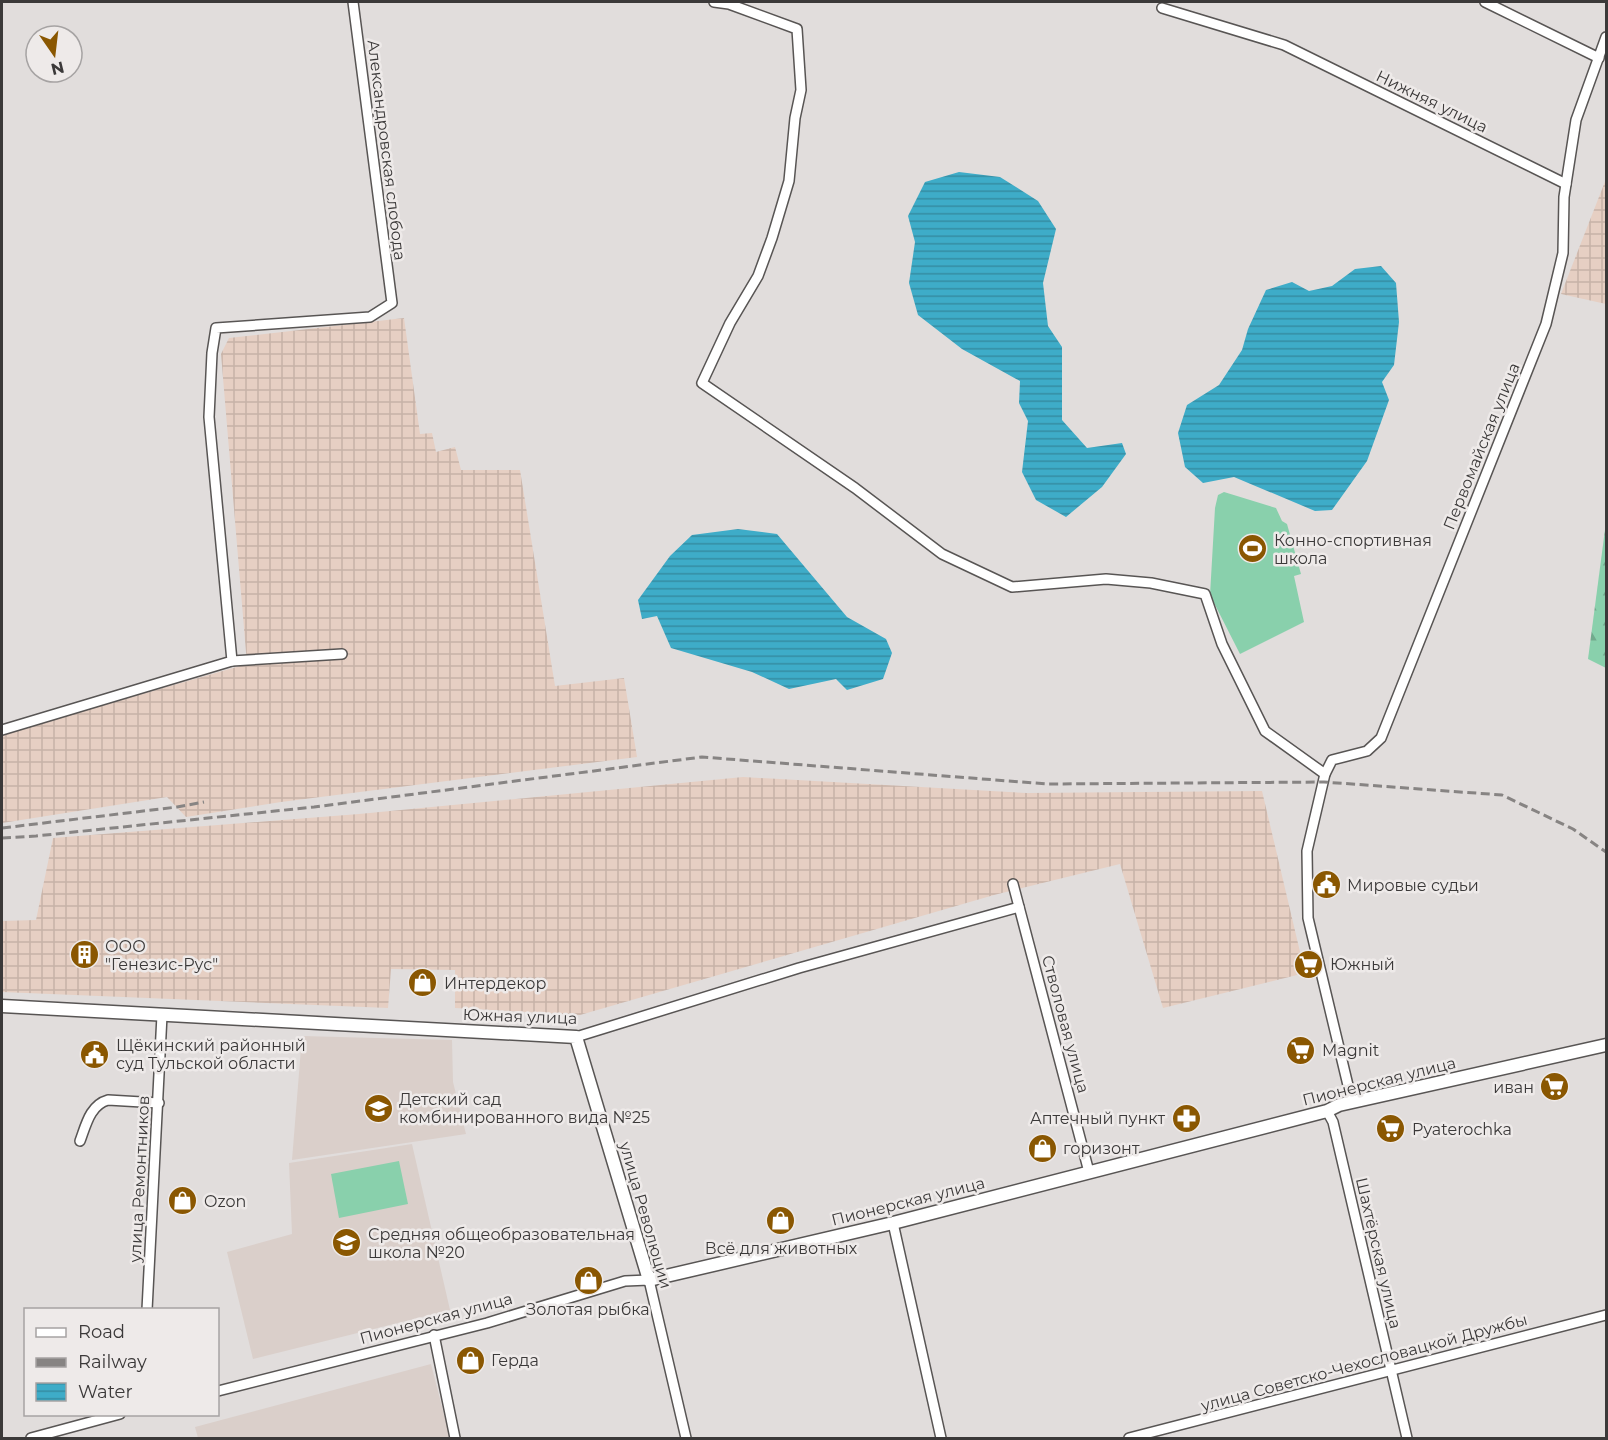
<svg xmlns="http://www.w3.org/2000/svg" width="1608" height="1440" font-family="Montserrat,sans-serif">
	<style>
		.built { fill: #dacfca }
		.industrial { fill: url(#industrial-grid) }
		.forest { fill: url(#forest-firs) }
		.pitch { fill: #89d0ac }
		.water { fill: url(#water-rules) }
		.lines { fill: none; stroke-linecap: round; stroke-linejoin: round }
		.minor-casing { stroke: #585554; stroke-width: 12 }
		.tertiary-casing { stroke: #585554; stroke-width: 15 }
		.minor { stroke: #fff; stroke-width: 9 }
		.tertiary { stroke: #fff; stroke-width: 12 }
		.rail { stroke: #878483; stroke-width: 3; stroke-dasharray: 9 4.5; stroke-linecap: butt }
		.labels { text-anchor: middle; stroke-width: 5; stroke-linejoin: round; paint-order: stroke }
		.street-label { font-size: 16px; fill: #3b3939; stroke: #eeeae9 }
		.poi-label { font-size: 16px; fill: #3b3939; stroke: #eeeae9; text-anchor: start }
	</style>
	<defs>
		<pattern id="industrial-grid" width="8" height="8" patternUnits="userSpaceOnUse" patternTransform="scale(1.5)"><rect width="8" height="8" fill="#e6cfc3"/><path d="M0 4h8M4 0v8" fill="none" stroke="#c6b2a8"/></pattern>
		<pattern id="forest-firs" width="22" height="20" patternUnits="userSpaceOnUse" patternTransform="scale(1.5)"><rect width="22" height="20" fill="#89d0ac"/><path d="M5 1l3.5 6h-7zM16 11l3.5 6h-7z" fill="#71aa8d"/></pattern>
		<pattern id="water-rules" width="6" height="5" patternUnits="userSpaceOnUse" patternTransform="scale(1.5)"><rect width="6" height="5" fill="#3eacc8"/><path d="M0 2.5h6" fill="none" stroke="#358da3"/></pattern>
	</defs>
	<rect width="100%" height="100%" fill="#e1dddc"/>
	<!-- built -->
	<g class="built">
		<path d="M302,1036L452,1040L453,1082L466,1134L292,1160Z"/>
		<path d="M412,1144L450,1310L253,1359L227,1252L292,1234L289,1163Z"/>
		<path d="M431,1364L450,1438H198L195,1427Z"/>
	</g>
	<!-- industrial -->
	<g class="industrial">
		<path d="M1606,179V304L1561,294Z"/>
		<path d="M404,318L420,434L432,433L436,452L455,447L461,470H520L555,686L624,678L637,757L281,802L186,817L167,797L2,823V734L247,664L221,354L229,338Z"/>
		<path d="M743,777L1027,793L1262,791L1305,973L1163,1008L1120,864L994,895L580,1015L455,1008V970L391,969L388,1008L2,992V921L36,920L53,838L359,814Z"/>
	</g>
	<!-- forest -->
	<path class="forest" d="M1606,522V668L1588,659Z"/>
	<!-- pitch -->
	<g class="pitch">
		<path d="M1224,492L1276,508L1282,521L1287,524L1301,574L1294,576L1304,622L1240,654L1210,595L1215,508L1218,495Z"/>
		<path d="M399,1161L408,1204L339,1218L331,1174Z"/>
	</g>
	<!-- water -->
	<g class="water">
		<path d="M959,172L1000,177L1038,201L1056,229L1043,283L1048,326L1062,347V420L1087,448L1122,443L1126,454L1102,487L1066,517L1036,500L1022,472L1028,421L1019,403L1020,381L962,349L918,315L909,283L915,242L908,216L925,182Z"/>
		<path d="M1381,266L1396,283L1399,322L1394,365L1382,382L1389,400L1367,461L1332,510L1315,511L1234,477L1203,483L1185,467L1178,433L1187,405L1219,385L1242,350L1248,329L1266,290L1292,282L1309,291L1332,286L1355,269Z"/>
		<path d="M738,529L777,534L847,617L886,639L892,653L883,679L847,690L836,679L789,689L752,672L671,648L657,616L642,619L638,600L670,556L692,535Z"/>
	</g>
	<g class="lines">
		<defs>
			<g id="minor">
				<path d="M714,2L729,4L797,29L801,90L795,118L789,181L772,238L758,276L730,323L702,383L855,488L942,554L1012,587L1106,579L1151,583L1205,594L1222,644L1265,731L1325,774"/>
				<path d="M1485,2L1599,58"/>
				<path d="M1162,8L1284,45L1566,184"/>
				<path d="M232,661L342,654"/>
				<path d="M2,730L232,661L209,417L212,353L216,328L370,317L392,303L353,2"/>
				<path d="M1013,884L1089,1172"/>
				<path d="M576,1037L799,968L1019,907"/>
				<path d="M1352,1102L1308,918L1307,851L1325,774L1332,760L1367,751L1381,738L1546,324L1563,253L1564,197L1576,120L1606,37"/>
				<path d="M1327,1111L1333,1122L1407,1438"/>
				<path d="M80,1141C86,1125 90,1105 108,1100L159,1103"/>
				<path d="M893,1223L941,1438"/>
				<path d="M147,1310L162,1015"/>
				<path d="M434,1335L455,1438"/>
				<path d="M218,1391L487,1323L625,1281L649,1280L686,1438"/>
				<path d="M31,1438L120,1414"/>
				<path d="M1129,1438L1606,1315"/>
			</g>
			<path id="tertiary" d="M2,1006L576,1037L649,1280L893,1223L1327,1111L1339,1105L1606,1045"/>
		</defs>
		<!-- minor casing -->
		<use href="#minor" class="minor-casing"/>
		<!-- tertiary casing -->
		<use href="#tertiary" class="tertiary-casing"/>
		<!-- minor -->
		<use href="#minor" class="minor"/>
		<!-- tertiary -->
		<use href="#tertiary" class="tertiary"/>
		<!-- rail -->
		<g class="rail">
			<path d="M2,828L177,807L204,802"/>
			<path d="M2,838L36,836L314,807L702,757L1047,784L1324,782L1502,795L1573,829L1606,852"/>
		</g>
	</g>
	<!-- icons -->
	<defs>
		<symbol id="stadium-disc" viewBox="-11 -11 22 22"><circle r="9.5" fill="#8a5701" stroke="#eeeae9"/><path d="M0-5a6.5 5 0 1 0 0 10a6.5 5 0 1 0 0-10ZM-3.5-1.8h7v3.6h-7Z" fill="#fff"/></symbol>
		<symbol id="civic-disc" viewBox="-11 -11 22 22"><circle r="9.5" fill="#8a5701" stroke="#eeeae9"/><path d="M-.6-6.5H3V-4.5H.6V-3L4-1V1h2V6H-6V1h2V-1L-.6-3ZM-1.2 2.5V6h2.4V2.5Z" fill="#fff"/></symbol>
		<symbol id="building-disc" viewBox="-11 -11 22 22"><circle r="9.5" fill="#8a5701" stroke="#eeeae9"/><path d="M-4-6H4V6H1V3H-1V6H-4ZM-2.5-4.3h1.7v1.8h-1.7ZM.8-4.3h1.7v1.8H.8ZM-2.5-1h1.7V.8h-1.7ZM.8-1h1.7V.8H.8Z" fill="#fff"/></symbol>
		<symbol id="supermarket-disc" viewBox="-11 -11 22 22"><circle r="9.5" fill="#8a5701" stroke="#eeeae9"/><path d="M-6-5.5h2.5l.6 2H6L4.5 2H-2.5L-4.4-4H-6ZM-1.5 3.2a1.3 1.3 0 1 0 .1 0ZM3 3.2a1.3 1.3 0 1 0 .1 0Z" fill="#fff"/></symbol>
		<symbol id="shop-disc" viewBox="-11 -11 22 22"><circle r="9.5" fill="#8a5701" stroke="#eeeae9"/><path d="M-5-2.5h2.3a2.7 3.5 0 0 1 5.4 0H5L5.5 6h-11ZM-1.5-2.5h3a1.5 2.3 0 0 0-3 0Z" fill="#fff"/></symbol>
		<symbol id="school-disc" viewBox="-11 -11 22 22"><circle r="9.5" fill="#8a5701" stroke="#eeeae9"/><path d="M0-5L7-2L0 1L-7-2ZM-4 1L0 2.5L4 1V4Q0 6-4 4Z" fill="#fff"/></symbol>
		<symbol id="pharmacy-disc" viewBox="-11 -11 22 22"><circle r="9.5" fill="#8a5701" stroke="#eeeae9"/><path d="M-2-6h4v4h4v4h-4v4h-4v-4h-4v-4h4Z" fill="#fff"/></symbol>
	</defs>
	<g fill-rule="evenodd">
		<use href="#stadium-disc" x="1236" y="532" width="33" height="33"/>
		<use href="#civic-disc" x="1310" y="868" width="33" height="33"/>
		<use href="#building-disc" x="68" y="938" width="33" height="33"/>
		<use href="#supermarket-disc" x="1292" y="948" width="33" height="33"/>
		<use href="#shop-disc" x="406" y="966" width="33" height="33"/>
		<use href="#supermarket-disc" x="1284" y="1034" width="33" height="33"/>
		<use href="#civic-disc" x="78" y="1038" width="33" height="33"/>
		<use href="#supermarket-disc" x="1538" y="1070" width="33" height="33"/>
		<use href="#school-disc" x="362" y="1092" width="33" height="33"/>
		<use href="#pharmacy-disc" x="1170" y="1102" width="33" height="33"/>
		<use href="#supermarket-disc" x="1374" y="1112" width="33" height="33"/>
		<use href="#shop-disc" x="1026" y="1132" width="33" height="33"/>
		<use href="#shop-disc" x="166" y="1184" width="33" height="33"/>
		<use href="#shop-disc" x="764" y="1204" width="33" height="33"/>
		<use href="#school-disc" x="330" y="1226" width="33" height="33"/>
		<use href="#shop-disc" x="572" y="1264" width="33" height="33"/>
		<use href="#shop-disc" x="454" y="1344" width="33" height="33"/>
	</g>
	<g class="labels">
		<!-- street labels -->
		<g class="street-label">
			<text transform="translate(1432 101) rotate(26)" y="6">Нижняя улица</text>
			<text transform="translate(387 150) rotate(83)" y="6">Александровская слобода</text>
			<text transform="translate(1481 446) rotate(-68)" y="6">Первомайская улица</text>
			<text transform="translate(520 1016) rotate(2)" y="6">Южная улица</text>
			<text transform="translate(1066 1024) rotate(75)" y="6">Стволовая улица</text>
			<text transform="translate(1379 1081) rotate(-14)" y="6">Пионерская улица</text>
			<text transform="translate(139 1179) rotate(-87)" y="6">улица Ремонтников</text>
			<text transform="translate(908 1201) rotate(-14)" y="6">Пионерская улица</text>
			<text transform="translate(646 1215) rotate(74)" y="6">улица Революции</text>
			<text transform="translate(1379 1253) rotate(77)" y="6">Шахтёрская улица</text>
			<text transform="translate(436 1318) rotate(-15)" y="6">Пионерская улица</text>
			<text transform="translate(1364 1362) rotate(-15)" y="6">улица Советско-Чехословацкой Дружбы</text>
		</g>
		<!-- poi labels -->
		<g class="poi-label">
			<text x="1274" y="546">Конно-спортивная<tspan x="1274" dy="18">школа</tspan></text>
			<text x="1347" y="891">Мировые судьи</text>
			<text x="105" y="952">ООО<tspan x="105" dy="18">"Генезис-Рус"</tspan></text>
			<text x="1330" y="970">Южный</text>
			<text x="444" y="989">Интердекор</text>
			<text x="116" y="1051">Щёкинский районный<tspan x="116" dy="18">суд Тульской области</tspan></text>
			<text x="1322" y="1056">Magnit</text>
			<text x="1534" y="1093" text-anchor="end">иван</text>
			<text x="399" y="1105">Детский сад<tspan x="399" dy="18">комбинированного вида №25</tspan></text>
			<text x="1165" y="1124" text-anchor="end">Аптечный пункт</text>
			<text x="1412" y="1135">Pyaterochka</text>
			<text x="1063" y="1154">горизонт</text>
			<text x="204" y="1207">Ozon</text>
			<text x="368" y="1240">Средняя общеобразовательная<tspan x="368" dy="18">школа №20</tspan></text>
			<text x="781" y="1254" text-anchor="middle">Всё для животных</text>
			<text x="588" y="1315" text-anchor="middle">Золотая рыбка</text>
			<text x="491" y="1366">Герда</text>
		</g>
	</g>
	<!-- border -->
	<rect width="1608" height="1440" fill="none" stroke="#3b3939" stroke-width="6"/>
	<!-- legend -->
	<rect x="24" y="1308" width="195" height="108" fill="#eeeae9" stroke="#a6a3a3" stroke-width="1.5"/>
	<rect x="36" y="1328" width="30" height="9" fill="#ffffff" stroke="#a6a3a3" stroke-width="1.5"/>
	<text x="78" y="1338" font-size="18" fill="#3b3939">Road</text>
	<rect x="36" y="1358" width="30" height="9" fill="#878483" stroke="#a6a3a3" stroke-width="1.5"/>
	<text x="78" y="1368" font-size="18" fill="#3b3939">Railway</text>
	<rect x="36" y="1383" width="30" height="18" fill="url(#water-rules)" stroke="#a6a3a3" stroke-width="1.5"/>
	<text x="78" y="1398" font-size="18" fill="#3b3939">Water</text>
	<!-- north arrow -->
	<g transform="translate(54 54) rotate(166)"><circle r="28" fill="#eeeae9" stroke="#a6a3a3" stroke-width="1.5"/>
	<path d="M0-4.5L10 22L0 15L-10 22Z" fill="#8a5701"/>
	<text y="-9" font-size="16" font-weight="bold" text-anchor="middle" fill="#3b3939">N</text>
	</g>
</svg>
